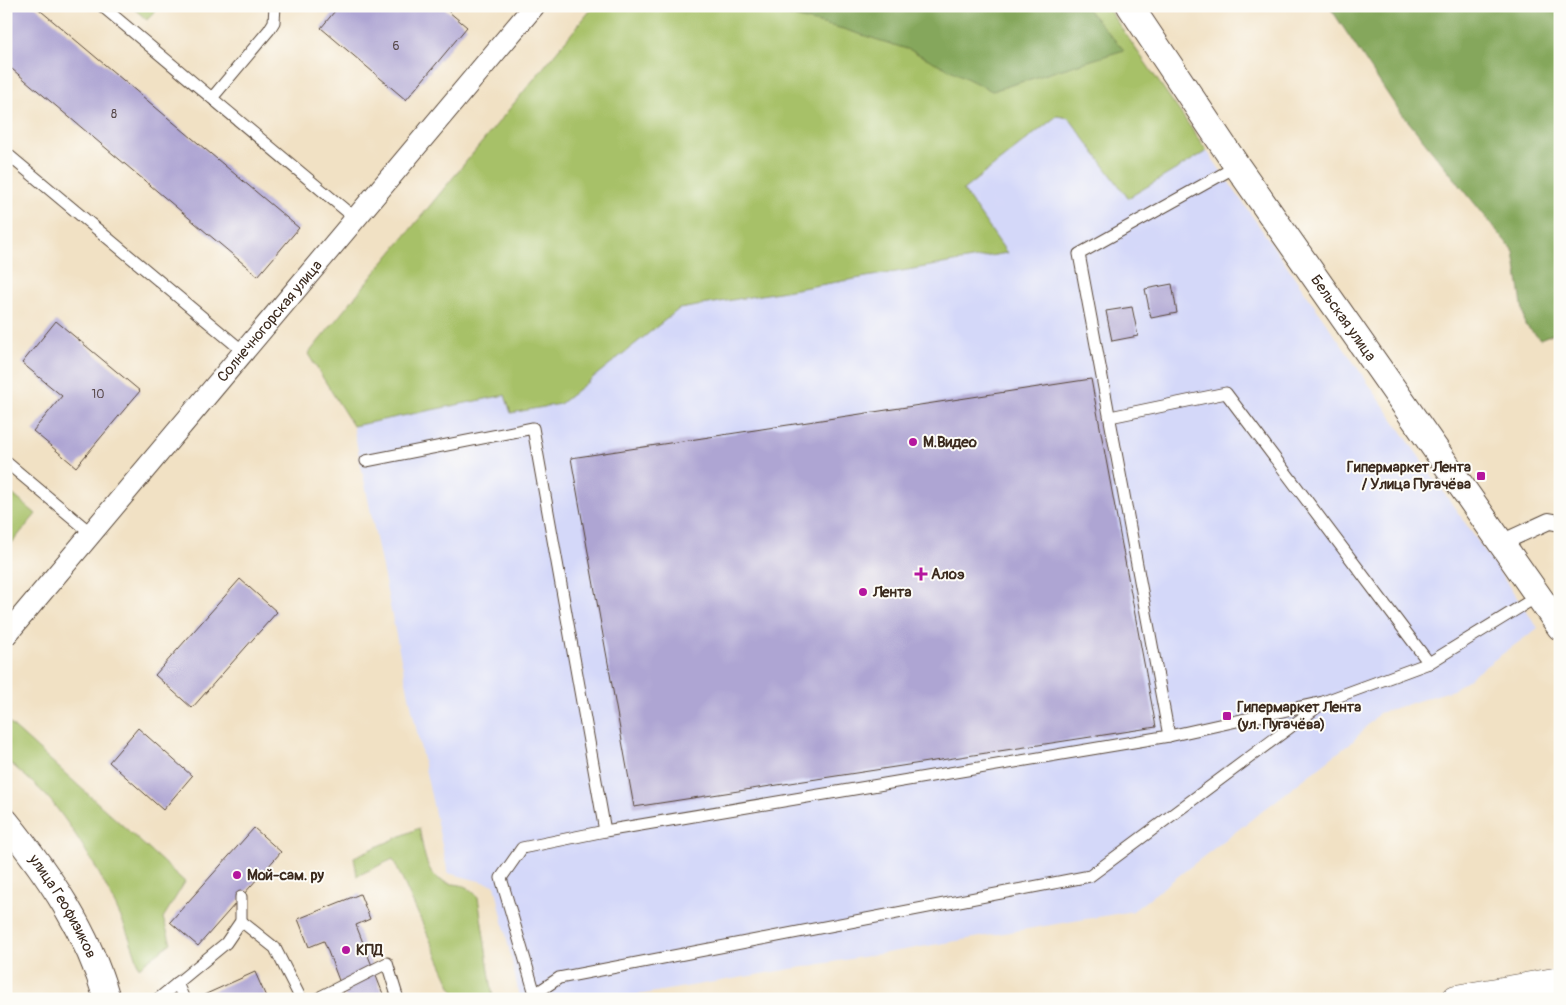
<svg xmlns="http://www.w3.org/2000/svg" width="1566" height="1005" font-family="Pangolin,sans-serif">
	<style>
		.built { fill: #d4d8f9 }
		.green { fill: #a7c167; stroke: #717642 }
		.forest { fill: #85a75c; stroke: #60683d }
		.building { fill: #aea5d3 }
		.lines { fill: none; stroke-linecap: round; stroke-linejoin: round }
		.service-casing { stroke: #564537; stroke-width: 13 }
		.pedestrian-casing { stroke: #564537; stroke-width: 18 }
		.minor-casing { stroke: #564537; stroke-width: 23 }
		.tertiary-casing { stroke: #564537; stroke-width: 28 }
		.primary-casing { stroke: #564537; stroke-width: 29 }
		.service { stroke: #fff; stroke-width: 11 }
		.pedestrian { stroke: #fff; stroke-width: 16 }
		.minor { stroke: #fff; stroke-width: 21 }
		.tertiary { stroke: #fff; stroke-width: 26 }
		.primary { stroke: #fff; stroke-width: 28 }
		.poi-dot { fill: #b5179e; stroke: #fdfcf7; stroke-width: 2 }
		.labels { text-anchor: middle; stroke-width: 4; stroke-linejoin: round; paint-order: stroke }
		.number-label { font-size: 12px; fill: #58494b }
		.street-label { font-size: 15px; fill: #3b2a1e; stroke: #fdfcf7 }
		.poi-label { font-size: 15px; font-weight: bold; fill: #3b2a1e; stroke: #fdfcf7; text-anchor: start }
	</style>
	<rect width="100%" height="100%" fill="#fdfcf7"/>
	<filter id="ink" filterUnits="userSpaceOnUse"><feTurbulence type="fractalNoise" baseFrequency=".02" numOctaves="2"/><feDisplacementMap in="SourceGraphic" scale="10" xChannelSelector="R" yChannelSelector="G"/><feConvolveMatrix kernelMatrix="1 2 1 2 8 2 1 2 1" color-interpolation-filters="sRGB"/></filter>
	<filter id="wash" filterUnits="userSpaceOnUse"><feTurbulence type="fractalNoise" baseFrequency=".0096" numOctaves="4" result="noise"/><feDisplacementMap in="SourceGraphic" scale="20" xChannelSelector="R" yChannelSelector="G"/><feGaussianBlur stdDeviation="1.12" result="paint"/><feColorMatrix in="noise" values="0 0 0 0 0 0 0 0 0 0 0 0 0 0 0 0 0 1.4 0 .05"/><feComposite in="paint" operator="in"/></filter>
	<g filter="url(#wash)">
		<rect width="100%" height="100%" fill="#f1e1c4"/>
		<!-- built -->
		<path class="built" d="M1057,116L1069,118L1128,198L1207,151L1538,628L1453,690L1379,713L1353,741L1133,911L614,999H520L495,885L448,873L399,650L353,426L505,395L560,404L679,309L1007,253L963,190Z"/>
		<!-- green -->
		<g class="green">
			<path d="M131,6H159L147,20Z"/>
			<path d="M594,6H1106L1207,151L1128,198L1069,118L1057,116L963,190L1007,253L679,309L560,404L511,413L505,395L353,426L308,354Z"/>
			<path d="M6,489L36,514L6,550Z"/>
			<path d="M6,720L185,882L163,918L171,943L139,967C125,916 90,852 58,810C45,791 23,775 6,759Z"/>
			<path d="M419,828C423,844 424,870 439,879C455,889 461,878 478,897L493,997L491,999H457L393,859L357,876L354,857Z"/>
		</g>
		<!-- forest -->
		<g class="forest">
			<path d="M750,6H1084L1124,50L992,91L910,50L843,29Z"/>
			<path d="M1329,6H1560V331L1540,339L1525,325L1514,252L1395,105Z"/>
		</g>
		<g id="blocks">
			<!-- building -->
			<g class="building">
				<path d="M6,6H35L299,228L258,276L6,64Z"/>
				<path d="M339,6H442L467,27L406,100L321,28Z"/>
				<path d="M1172,284L1177,313L1151,318L1145,289Z"/>
				<path d="M1132,307L1138,336L1112,341L1106,311Z"/>
				<path d="M56,321L140,391L76,467L33,431L62,396L22,363Z"/>
				<path d="M1091,379L1156,727L634,807L571,458Z"/>
				<path d="M240,579L277,612L192,708L155,675Z"/>
				<path d="M138,728L192,776L163,810L109,762Z"/>
				<path d="M254,828L281,852L198,946L170,922Z"/>
				<path d="M360,894L370,919L356,925L385,999H346L324,941L309,947L298,919Z"/>
				<path d="M255,972L267,999H206L204,995Z"/>
			</g>
		</g>
	</g>
	<g filter="url(#ink)">
		<use href="#blocks" fill-opacity="0" stroke="#564537" stroke-width="1"/>
		<g class="lines">
			<defs>
				<g id="service">
					<path d="M102,6L356,219"/>
					<path d="M212,98L269,30L274,22L275,6"/>
					<path d="M6,153L244,352"/>
					<path d="M1110,417L1226,393L1429,663L1538,596"/>
					<path d="M366,461L533,428L605,831L1169,736L1323,702L1429,663"/>
					<path d="M6,462L92,534"/>
					<path d="M1169,736L1079,254L1237,166"/>
					<path d="M241,921L275,948L301,999"/>
					<path d="M177,983L184,999"/>
					<path d="M535,994L501,878L522,848L605,831"/>
					<path d="M158,999L226,943L241,921V897"/>
					<path d="M324,999L322,996L387,963L398,999"/>
					<path d="M536,999L535,994L559,978L1090,876L1320,705"/>
				</g>
				<path id="pedestrian" d="M1501,543L1549,521L1560,523"/>
				<g id="minor">
					<path id="s1" d="M6,635L534,6"/>
				</g>
				<g id="tertiary">
					<path id="s2" d="M1130,6L1237,166L1560,627"/>
					<path id="s3" d="M6,822C49,875 88,932 107,999"/>
				</g>
				<path id="primary" d="M1456,999L1560,981"/>
			</defs>
			<!-- service casing -->
			<use href="#service" class="service-casing"/>
			<!-- pedestrian casing -->
			<use href="#pedestrian" class="pedestrian-casing"/>
			<!-- minor casing -->
			<use href="#minor" class="minor-casing"/>
			<!-- tertiary casing -->
			<use href="#tertiary" class="tertiary-casing"/>
			<!-- primary casing -->
			<use href="#primary" class="primary-casing"/>
			<!-- service -->
			<use href="#service" class="service"/>
			<!-- pedestrian -->
			<use href="#pedestrian" class="pedestrian"/>
			<!-- minor -->
			<use href="#minor" class="minor"/>
			<!-- tertiary -->
			<use href="#tertiary" class="tertiary"/>
			<!-- primary -->
			<use href="#primary" class="primary"/>
		</g>
	</g>
	<!-- markers -->
	<g class="poi-dot">
		<circle cx="913" cy="442" r="5"/>
		<rect x="1476" y="471" width="10" height="10" rx="2.5"/>
		<path d="M918.5 566.5h5v5h5v5h-5v5h-5v-5h-5v-5h5z"/>
		<circle cx="863" cy="592" r="5"/>
		<rect x="1222" y="711" width="10" height="10" rx="2.5"/>
		<circle cx="237" cy="875" r="5"/>
		<circle cx="346" cy="950" r="5"/>
	</g>
	<g class="labels">
		<!-- number labels -->
		<g class="number-label">
			<text x="396" y="50">6</text>
			<text x="114" y="118">8</text>
			<text x="98" y="398">10</text>
		</g>
		<!-- street labels -->
		<g class="street-label">
			<text dy="5" stroke="none"><textPath href="#s2" startOffset="378">Бельская улица</textPath></text>
			<text dy="5" stroke="none"><textPath href="#s1" startOffset="410">Солнечногорская улица</textPath></text>
			<text dy="5" stroke="none"><textPath href="#s3" startOffset="102">улица Геофизиков</textPath></text>
		</g>
		<!-- poi labels -->
		<g class="poi-label">
			<text x="923" y="447">М.Видео</text>
			<text x="1471" y="472" text-anchor="end">Гипермаркет Лента<tspan x="1471" dy="17">/ Улица Пугачёва</tspan></text>
			<text x="931" y="579">Алоэ</text>
			<text x="873" y="597">Лента</text>
			<text x="1237" y="712">Гипермаркет Лента<tspan x="1237" dy="17">(ул. Пугачёва)</tspan></text>
			<text x="247" y="880">Мой-сам. ру</text>
			<text x="356" y="955">КПД</text>
		</g>
	</g>
	<!-- margin -->
	<rect width="1566" height="1005" fill="none" stroke="#fdfcf7" stroke-width="25"/>
</svg>
